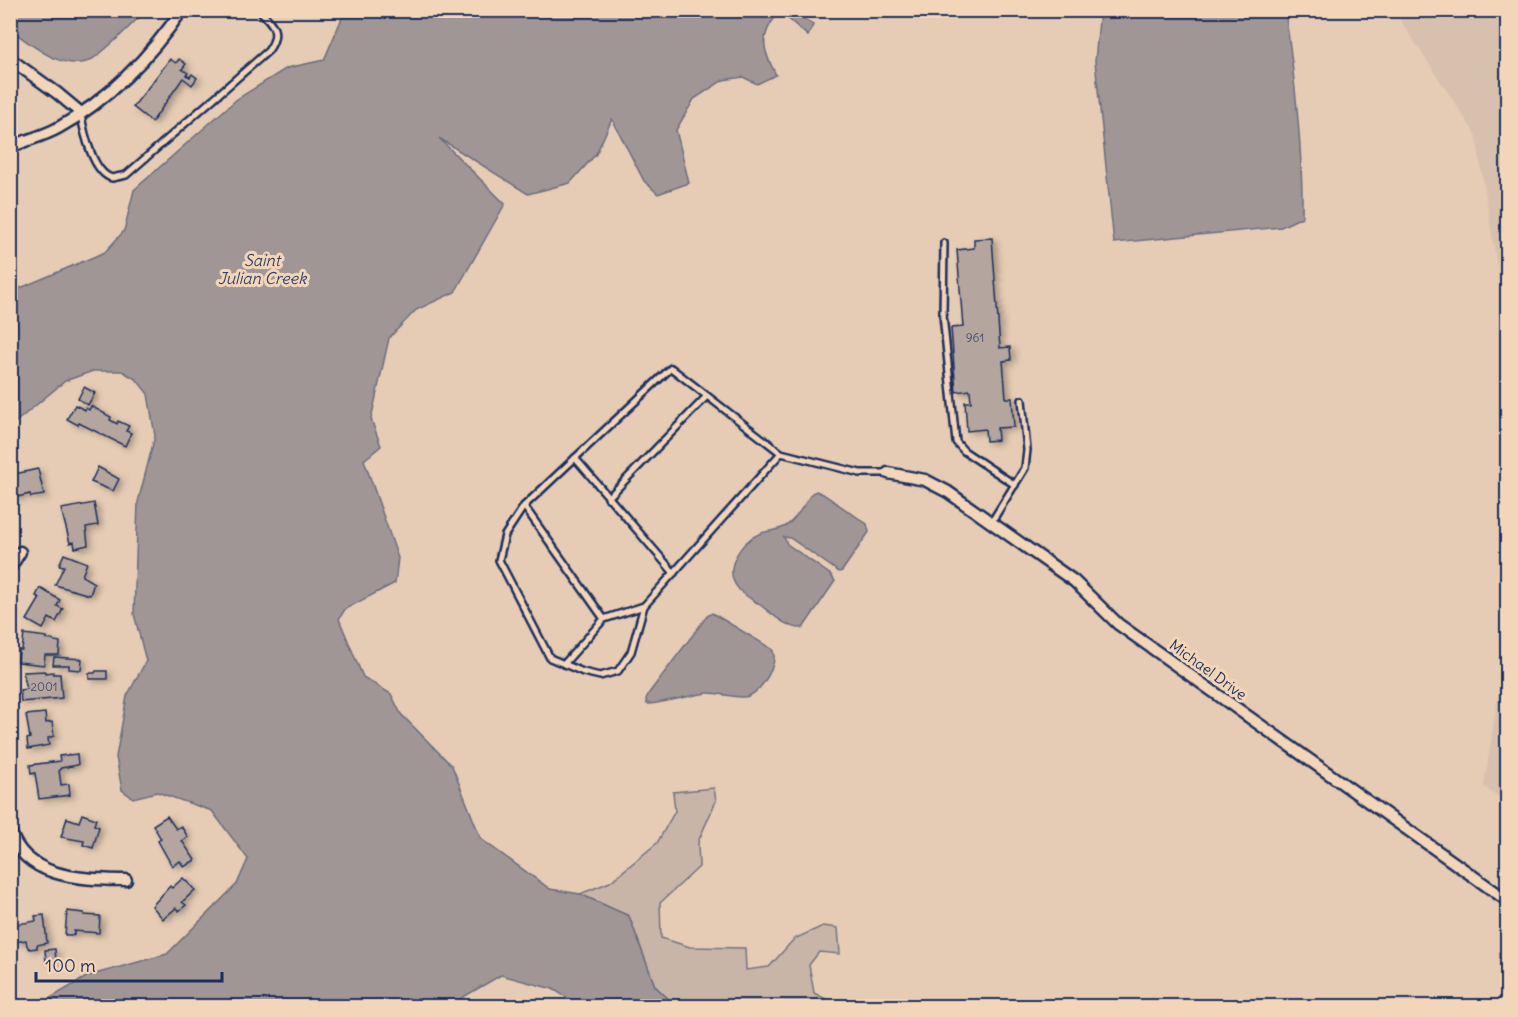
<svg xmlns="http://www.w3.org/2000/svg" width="1518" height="1017" font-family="Delius,sans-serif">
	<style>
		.built { fill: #d7c0ae }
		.green { fill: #c8b5a7; stroke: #727282; stroke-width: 1.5 }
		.water { fill: #a09696; stroke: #6b6d80; stroke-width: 1.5 }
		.building { fill: #b4a59f; stroke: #1b2f5e; stroke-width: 1.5; filter: url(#shadow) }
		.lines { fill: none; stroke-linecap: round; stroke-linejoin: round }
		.lane-casing { stroke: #1b2f5e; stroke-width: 10 }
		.street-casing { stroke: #1b2f5e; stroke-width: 15 }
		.lane { stroke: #f3d6b9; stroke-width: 5 }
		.street { stroke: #f3d6b9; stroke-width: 10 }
		.labels { text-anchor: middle; stroke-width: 6; stroke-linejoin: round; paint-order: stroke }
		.number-label { font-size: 12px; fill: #414c6e }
		.street-label { font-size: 15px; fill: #1b2f5e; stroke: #f3d6b9 }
		.water-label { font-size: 16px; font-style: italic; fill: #364469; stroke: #f3d6b9 }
	</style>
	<defs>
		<filter id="shadow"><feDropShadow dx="4" dy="2.5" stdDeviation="3" flood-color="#0004"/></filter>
	</defs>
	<rect width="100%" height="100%" fill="#e6ccb4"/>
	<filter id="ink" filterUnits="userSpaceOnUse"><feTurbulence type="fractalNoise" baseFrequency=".0167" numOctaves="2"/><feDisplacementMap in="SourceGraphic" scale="12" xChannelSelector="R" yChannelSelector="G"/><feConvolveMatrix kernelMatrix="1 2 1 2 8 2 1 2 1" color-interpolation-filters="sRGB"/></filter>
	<g filter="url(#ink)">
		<!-- built -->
		<g class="built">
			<path d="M1394,11H1507V329L1476,135Z"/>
			<path d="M1507,636V803L1484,787Z"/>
		</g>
		<!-- green -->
		<path class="green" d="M714,788L716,801L698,842L699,867L660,903L661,938L690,947L745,948L746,970L769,967L794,939L823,926L838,928L840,954L819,952L809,965L814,993L839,1006H676L655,986L629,916L580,894L610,882L657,843L675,811L673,792Z"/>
		<!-- water -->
		<g class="water">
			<path d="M11,10H145V11C134,22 99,59 86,62C58,69 31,44 11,30Z"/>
			<path d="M792,11L813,25L808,36L784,15L776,16C758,39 764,51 776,75L757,84L743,77L723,80L694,99L676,130L689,183L658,194L644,181L612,119L596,154L570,183L528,194L439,138L505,204L455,292L416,310L389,338L371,419L381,446L364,460L398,558L395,583L345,609L339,619L363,677L391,694L401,714L452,766L481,839L550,889L580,894L629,916L655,986L676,1006H581L553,989L501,975L448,1006H37L88,976L167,954L237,884L248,859L212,811L157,792L133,798L122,790L116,757L127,696L146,661L134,614L138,502L155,436L148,394L137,380L122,371H93L65,381L11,426V292L105,252L124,231L134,190L237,99L287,68L324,60L345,11Z"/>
			<path d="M1100,11H1285C1295,79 1303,148 1302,217L1281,227L1114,243L1095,61Z"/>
			<path d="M816,491L823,494L867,524L869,532L842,571L839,572L790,538L784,537L787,544L831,575L835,581L803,628C787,629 771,613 759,604C752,599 741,594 737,587C723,568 741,541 759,534C768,530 778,531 786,526C797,519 804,504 812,493Z"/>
			<path d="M712,613L772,649C780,662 762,690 749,696C739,700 719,692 707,693C696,694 654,705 647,704L646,699L649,693L707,616Z"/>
		</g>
		<!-- building -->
		<g class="building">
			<path d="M170,59L176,63L179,59L186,64L182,69L188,73L186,75L190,77L192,74L197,78L192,85L183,78L152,122L133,107Z"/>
			<path d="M992,238L1000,348L1010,347L1011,360L1003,361L1006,398H1012L1014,427L997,428L998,440L986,441L985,429L967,431L965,402H971L970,390L956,392L951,328L963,327L957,250L974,248V239Z"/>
			<path d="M84,387L95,393L88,405L78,399Z"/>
			<path d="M75,405L85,410L86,408L89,410L91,406L111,417L110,420L117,424L118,421L129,426L126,431L131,433L125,446L79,423L78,425L67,419Z"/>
			<path d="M98,467L119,479L113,491L91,482Z"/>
			<path d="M38,469L44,495L31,497L30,494L13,498L10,475Z"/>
			<path d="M94,503L98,525L86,527L88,545L75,548L74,542L70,543L61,509Z"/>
			<path d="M64,554L87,563L82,576L94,583L90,595L55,585L64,566L59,565Z"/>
			<path d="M40,588L60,600L57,606L63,609L56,622L49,618L43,629L27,620L40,598L36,596Z"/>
			<path d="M24,634L47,637L46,639L60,642L59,655H45L44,665L18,662L19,650H22Z"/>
			<path d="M54,657L82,659L81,670L69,669V665H53Z"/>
			<path d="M45,671V673L53,672V674H60L62,698L21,702L20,690L27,689L23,672Z"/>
			<path d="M96,671H107V679H89V673H95Z"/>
			<path d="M45,713L46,723L52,722L54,736L48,738L49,745L28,749L27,739L30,738L26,715Z"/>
			<path d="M77,754L78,765L61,768L59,770L61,785L69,784L70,795L39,799L35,773L31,774L30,765L60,761L59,756Z"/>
			<path d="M82,814L96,819L94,825L99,827L93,848L83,845L84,841L61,837L67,818L79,822Z"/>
			<path d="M167,816L176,829L181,826L188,837L182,841L195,860L184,867L180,861L172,866L158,841L161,839L153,825Z"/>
			<path d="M183,878L195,890L182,902L186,905L179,911L176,908L163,919L152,906L170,886L172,888Z"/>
			<path d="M67,911L84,913V915L100,916L99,933L74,931V935H65Z"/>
			<path d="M44,915L47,943L37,945V948L30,949L27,946L26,940L15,942L12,925L36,921L35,916Z"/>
			<path d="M55,949L56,961L46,962L45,950Z"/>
		</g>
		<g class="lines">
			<defs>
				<g id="lane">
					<path d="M81,115C84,133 93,173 112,178L126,175L268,51C281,33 274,24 259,10"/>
					<path d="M944,243L943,315L956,442L964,451L1015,485"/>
					<path d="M781,453L671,368L524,506L505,535L499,560L550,658L583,672L600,676L618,671L631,652L644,606L781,453L860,473H888"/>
					<path d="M575,458L674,573"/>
					<path d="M608,498L707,396"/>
					<path d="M524,506L604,619"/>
					<path d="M991,523L1025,468L1027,450L1022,400"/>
					<path d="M564,664L604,619L644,606"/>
				</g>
				<g id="street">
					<path d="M10,59L57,93L81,113"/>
					<path d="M10,147C26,140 44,136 58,128C107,101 150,57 182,10"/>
					<path d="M888,473L925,480L948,492L1074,581L1118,624L1149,646L1508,901"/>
					<path d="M10,568L20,552"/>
					<path d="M10,830C25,880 84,879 126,880"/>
				</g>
			</defs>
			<!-- lane casing -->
			<use href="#lane" class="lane-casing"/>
			<!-- street casing -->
			<use href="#street" class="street-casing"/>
			<!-- lane -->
			<use href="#lane" class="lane"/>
			<!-- street -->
			<use href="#street" class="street"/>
		</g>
	</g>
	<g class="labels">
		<!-- number labels -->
		<g class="number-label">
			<text x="975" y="342">961</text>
			<text x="44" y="691">2001</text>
		</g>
		<!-- street labels -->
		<g class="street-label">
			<text transform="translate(1208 670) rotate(36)" y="5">Michael Drive</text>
		</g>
		<!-- water labels -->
		<g class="water-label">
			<text x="262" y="266">Saint<tspan x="262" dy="18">Julian Creek</tspan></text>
		</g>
	</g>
	<!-- margin -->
	<rect width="1518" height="1017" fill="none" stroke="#f3d6b9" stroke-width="36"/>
	<rect x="18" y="18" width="1482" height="981" fill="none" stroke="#1b2f5e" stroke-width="2" filter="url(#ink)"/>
	<!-- scale -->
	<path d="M36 972v9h186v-9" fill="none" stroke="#1b2f5e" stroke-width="3"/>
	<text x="45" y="972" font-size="18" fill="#1b2f5e" stroke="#f3d6b9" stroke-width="4.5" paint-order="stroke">100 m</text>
</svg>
